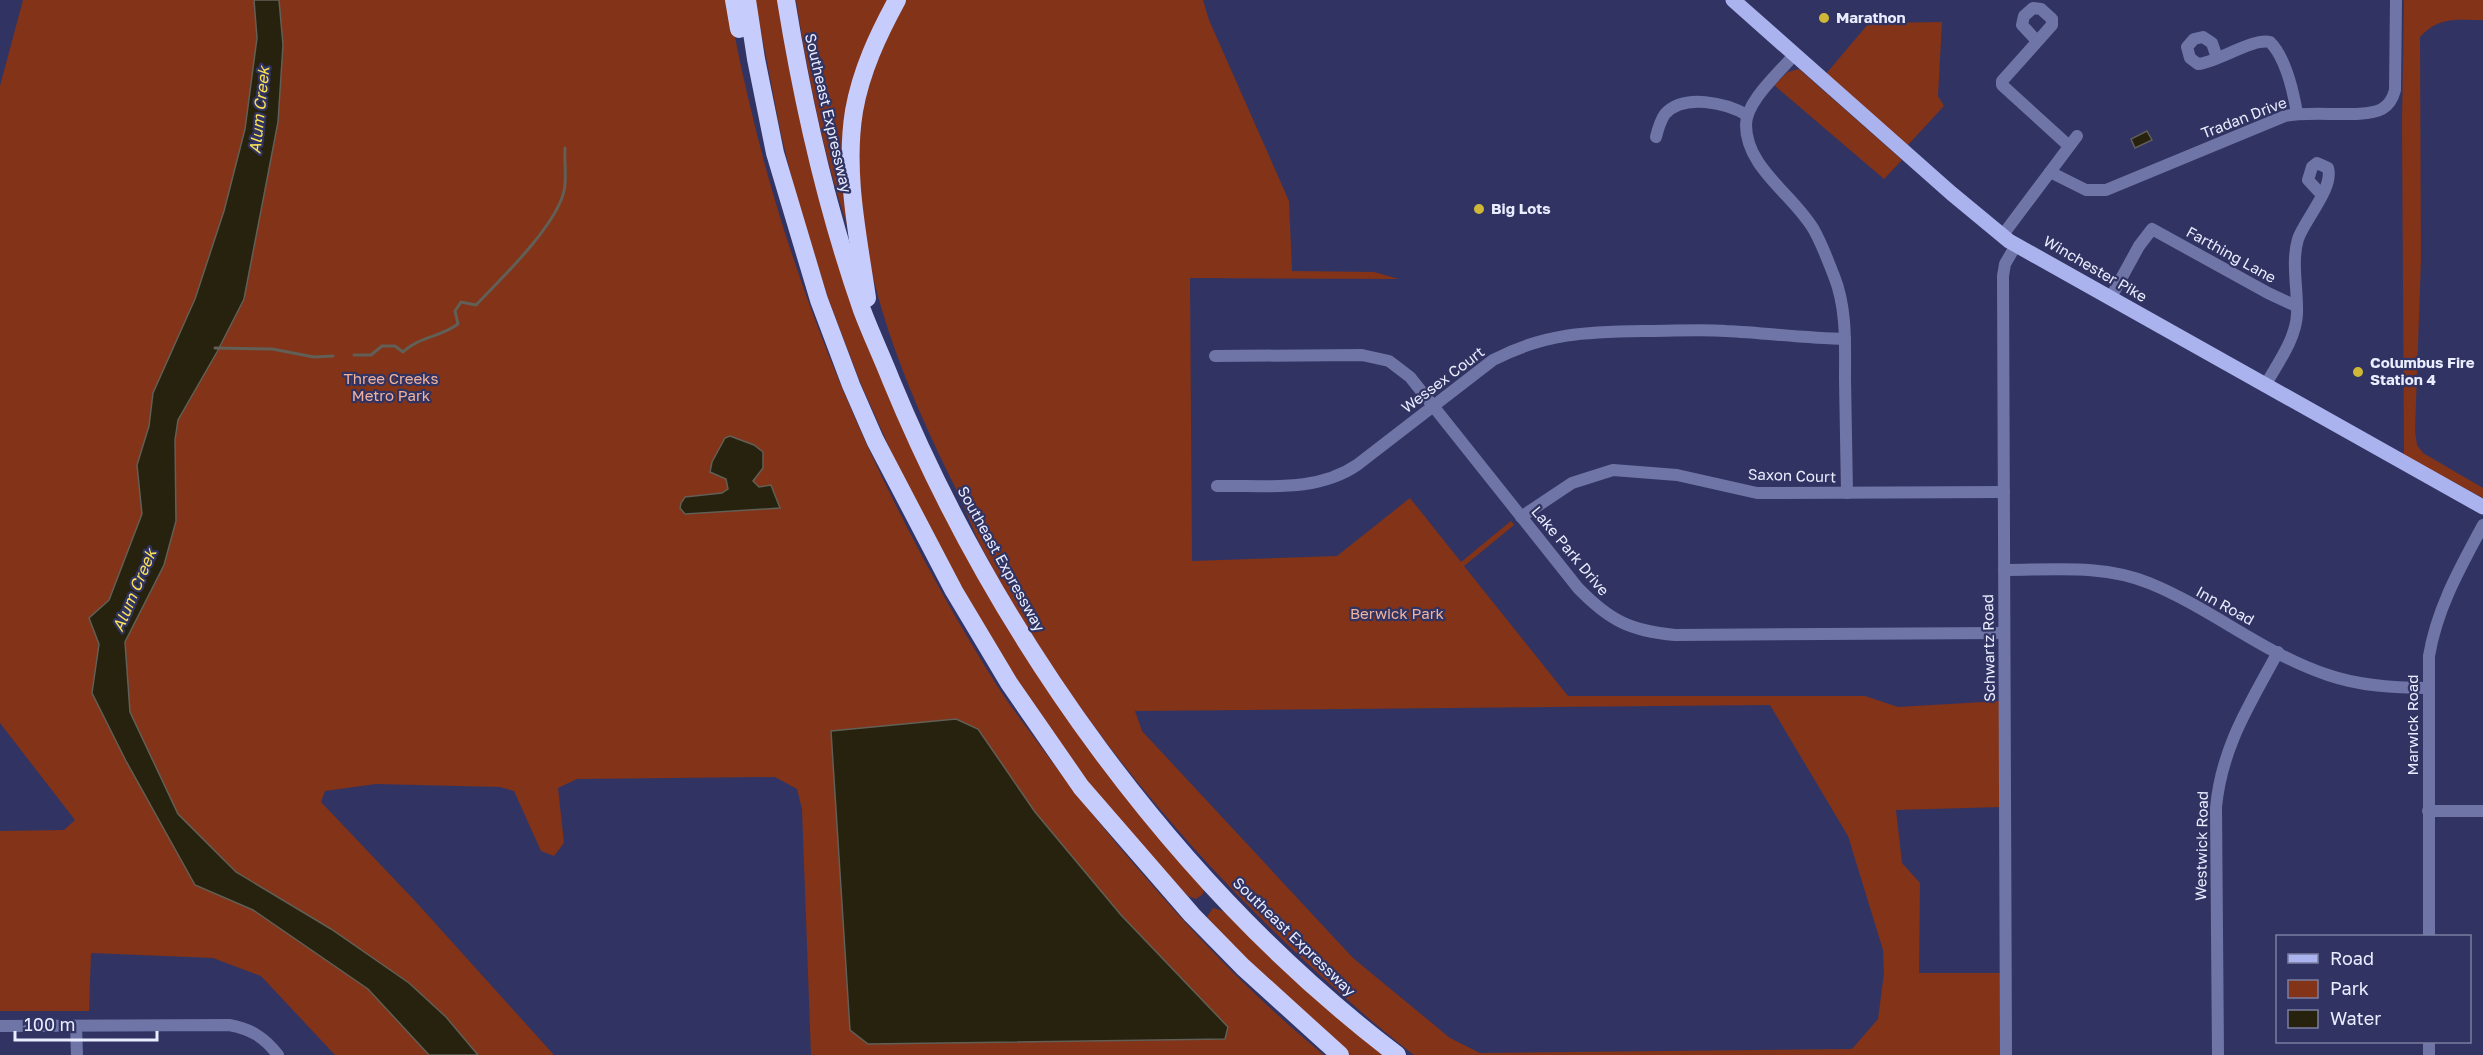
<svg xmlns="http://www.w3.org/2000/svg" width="2483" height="1055" font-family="'Golos Text',sans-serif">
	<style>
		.green { fill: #823318; fill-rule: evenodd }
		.water { fill: #26220e; stroke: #615f56; stroke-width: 1.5 }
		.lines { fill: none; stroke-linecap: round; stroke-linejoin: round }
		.stream { stroke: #615f56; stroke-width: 3 }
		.minor { stroke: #6f75a6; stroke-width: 12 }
		.major { stroke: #abb3ef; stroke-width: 15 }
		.highway { stroke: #c6cdfd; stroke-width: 18 }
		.poi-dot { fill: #cfb837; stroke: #313462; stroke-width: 2 }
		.labels { text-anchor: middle; stroke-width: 4.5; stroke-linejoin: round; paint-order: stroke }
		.poi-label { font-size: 15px; font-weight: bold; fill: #eaedff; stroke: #313462; text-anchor: start }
		.street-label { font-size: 15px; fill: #eaedff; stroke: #313462 }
		.park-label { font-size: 15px; fill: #f0b29d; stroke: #313462 }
		.water-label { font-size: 16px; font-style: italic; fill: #fbe153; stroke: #313462 }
	</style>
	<rect width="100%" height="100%" fill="#313462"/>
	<!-- green -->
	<g class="green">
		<path d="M23,0H728C734,32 740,65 748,97C795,304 884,505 996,684C1008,703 1022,721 1036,740C1069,785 1103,829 1140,871C1196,937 1257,1000 1324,1055H811L802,809L797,789L775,777L577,779L558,788L564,843L554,856L541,851L514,791L500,787L376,784L325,791L321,802L416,902L554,1055H335L261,976L213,958L91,953L89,1011H0V831L64,830L75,820L0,723V86ZM978,729L1035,812L1121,915L831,732Z"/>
		<path d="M755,0H778L802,123L946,517L1006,626L1073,725L1204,889L1203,894L1196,899L1188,896L1143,850L1088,784L981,626L898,467L860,382L828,298L796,196L781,134Z"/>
		<path d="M796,0H890L872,35L847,225C823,152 808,76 796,0Z"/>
		<path d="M904,0H1203L1209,20L1289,201L1292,271L1374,272L1399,279L1190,278L1192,561L1337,556L1410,498L1461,562L1511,521L1514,525L1464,566L1568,696H1865L1898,707L2000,701L2002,807L1896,810L1902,863L1920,883L1919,973H2002L2003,1055H1414C1377,1027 1343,996 1309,965C1181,846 1066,707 984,552C973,532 966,509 956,489C901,378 853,262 858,136C859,87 883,43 904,0ZM1770,705L1848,836L1883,950L1884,973L1878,1019L1852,1049L1480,1053L1450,1038L1353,958L1142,731L1135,711Z"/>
		<path d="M2404,0H2483V20C2457,20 2439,16 2420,37L2421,259L2415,431L2417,445L2423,453L2483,488V498L2404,455L2402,121Z"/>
		<path d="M1942,22L1938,96L1944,106L1907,146L1825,75L1869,23Z"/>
		<path d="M1799,69L1902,160L1884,179L1774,85L1788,72Z"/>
		<path d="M1213,908L1223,911L1334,1013L1386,1055H1349L1261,977L1207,917Z"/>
	</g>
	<!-- water -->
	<g class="water">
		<path d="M254,0H279L283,45L278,122L244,299L217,352L178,420L175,440L176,521L164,565L125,642L130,712L178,814L236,872L331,929L409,983L446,1017L478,1055H429L368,989L253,910L195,885L126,761L92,693L99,644L89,618L109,600L142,514L137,465L149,426L153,393L195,299L224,211L245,129L257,38Z"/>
		<path d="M2147,131L2152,140L2135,148L2131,139Z"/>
		<path d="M730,436L754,445L763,452V468L753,481L759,487L771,485L780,508L685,514L680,508L681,503L685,497L722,493L728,489L726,479L710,472L712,462L725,438Z"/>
		<path d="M956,719L978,729L1035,812L1121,915L1228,1027L1225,1039L868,1044L850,1030L831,731Z"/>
	</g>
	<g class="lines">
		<!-- stream -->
		<g class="stream">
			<path d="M215,348L272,349L314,357L333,356"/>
			<path d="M354,355H371L382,346H395L403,352C418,337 441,337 458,324L455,311L461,302L476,305C501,279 556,226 564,191C567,178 564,161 565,148"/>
		</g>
		<!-- minor -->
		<g class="minor">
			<path d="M2037,41L2022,25L2024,16L2033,8L2041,9L2052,19V25L2002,81V85L2069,146"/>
			<path d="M1794,55C1779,73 1746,101 1746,125C1746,168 1794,195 1814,230C1822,244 1828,261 1834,276C1847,308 1845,345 1845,379C1846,417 1846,455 1847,493"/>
			<path d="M2217,58L2212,43L2203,37L2194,39L2187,47L2190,58L2198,64C2218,62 2252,38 2270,42C2286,58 2293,90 2297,113"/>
			<path d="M1656,137C1658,129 1660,121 1665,114C1684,93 1726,103 1747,115"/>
			<path d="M2050,172L2086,190H2106L2285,116C2311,110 2363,119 2382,109C2389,105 2393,98 2395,90L2396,0"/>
			<path d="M2002,236L2077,136"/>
			<path d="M2110,299L2139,246L2152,229L2268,293L2296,306"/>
			<path d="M1215,356L1362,355L1389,361L1410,377L1578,588C1609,620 1630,631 1675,635L2004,633"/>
			<path d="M2265,386C2277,364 2296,339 2297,314C2298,290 2291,262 2298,239C2305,219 2334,188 2328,168L2317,163L2312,167L2308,180L2322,195"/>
			<path d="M1217,486C1264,485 1316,493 1357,465L1493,360C1547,332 1589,332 1648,331C1674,331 1701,329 1726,331C1766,333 1805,338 1845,339"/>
			<path d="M1521,517L1572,483L1613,470L1677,475L1757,493L2004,492"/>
			<path d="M2004,570C2052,570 2103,564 2149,583C2211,608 2264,654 2328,675C2360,686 2394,688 2428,688"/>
			<path d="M2428,811H2483"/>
			<path d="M2429,936V656C2437,608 2460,568 2483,525"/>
			<path d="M0,1026L229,1025C251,1029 264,1037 278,1055"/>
			<path d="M76,1026L77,1055"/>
			<path d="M2429,1042V1055"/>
			<path d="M2006,1055L2003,276L2005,264L2016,245"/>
			<path d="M2218,1055L2216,807C2222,746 2250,704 2278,652"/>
		</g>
		<!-- major -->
		<path class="major" d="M1733,0L1951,193L2009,241L2483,507"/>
		<!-- highway -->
		<g class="highway">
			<path d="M734,0L739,29"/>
			<path d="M747,0L756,59L775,153L819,300L851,385L875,440L954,591L1009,683L1081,787L1192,915L1243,967L1340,1055"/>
			<path d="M786,0C803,105 827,210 862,310C871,334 882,357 891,380C997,637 1174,885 1397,1055"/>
			<path d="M867,298C858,236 844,173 854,111C861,71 878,35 897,0"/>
		</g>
	</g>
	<!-- markers -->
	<g class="poi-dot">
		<circle cx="1824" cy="18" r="6"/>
		<circle cx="1479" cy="209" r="6"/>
		<circle cx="2358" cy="372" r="6"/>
	</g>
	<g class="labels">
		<!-- poi labels -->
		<g class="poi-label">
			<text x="1836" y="23">Marathon</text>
			<text x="1491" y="214">Big Lots</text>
			<text x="2370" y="368">Columbus Fire<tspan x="2370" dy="17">Station 4</tspan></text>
		</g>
		<!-- street labels -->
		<g class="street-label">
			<text transform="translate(828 113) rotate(77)" y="5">Southeast Expressway</text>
			<text transform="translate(2244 118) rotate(-21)" y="5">Tradan Drive</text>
			<text transform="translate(2231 255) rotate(29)" y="5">Farthing Lane</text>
			<text transform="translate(2095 269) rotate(30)" y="5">Winchester Pike</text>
			<text transform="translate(1443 380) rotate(-37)" y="5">Wessex Court</text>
			<text transform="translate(1792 476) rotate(2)" y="5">Saxon Court</text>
			<text transform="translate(1570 551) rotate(50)" y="5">Lake Park Drive</text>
			<text transform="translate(1001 559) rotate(61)" y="5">Southeast Expressway</text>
			<text transform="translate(2225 606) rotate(29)" y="5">Inn Road</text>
			<text transform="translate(1989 648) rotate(-91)" y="5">Schwartz Road</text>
			<text transform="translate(2413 725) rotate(-90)" y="5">Marwick Road</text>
			<text transform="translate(2202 846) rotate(-89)" y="5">Westwick Road</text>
			<text transform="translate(1294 937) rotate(44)" y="5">Southeast Expressway</text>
		</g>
		<!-- park labels -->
		<g class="park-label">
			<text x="391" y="384">Three Creeks<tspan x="391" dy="17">Metro Park</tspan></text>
			<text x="1397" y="619">Berwick Park</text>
		</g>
		<!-- water labels -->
		<g class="water-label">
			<text transform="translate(259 110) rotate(-84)" y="6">Alum Creek</text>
			<text transform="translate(134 590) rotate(-67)" y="6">Alum Creek</text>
		</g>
	</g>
	<!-- legend -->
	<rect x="2276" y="935" width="195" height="108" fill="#313462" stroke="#7b7ea1" stroke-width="1.5"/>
	<rect x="2288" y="954" width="30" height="9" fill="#abb3ef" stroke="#7b7ea1" stroke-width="1.5"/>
	<text x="2330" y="965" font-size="18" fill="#eaedff">Road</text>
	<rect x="2288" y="980" width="30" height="18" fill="#823318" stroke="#7b7ea1" stroke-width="1.5"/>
	<text x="2330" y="995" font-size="18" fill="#eaedff">Park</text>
	<rect x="2288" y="1010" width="30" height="18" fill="#26220e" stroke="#7b7ea1" stroke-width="1.5"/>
	<text x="2330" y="1025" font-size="18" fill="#eaedff">Water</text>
	<!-- scale -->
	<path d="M15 1031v9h142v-9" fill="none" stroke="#eaedff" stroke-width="3"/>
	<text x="24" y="1031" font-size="18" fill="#eaedff" stroke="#313462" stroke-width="4.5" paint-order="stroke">100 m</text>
</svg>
